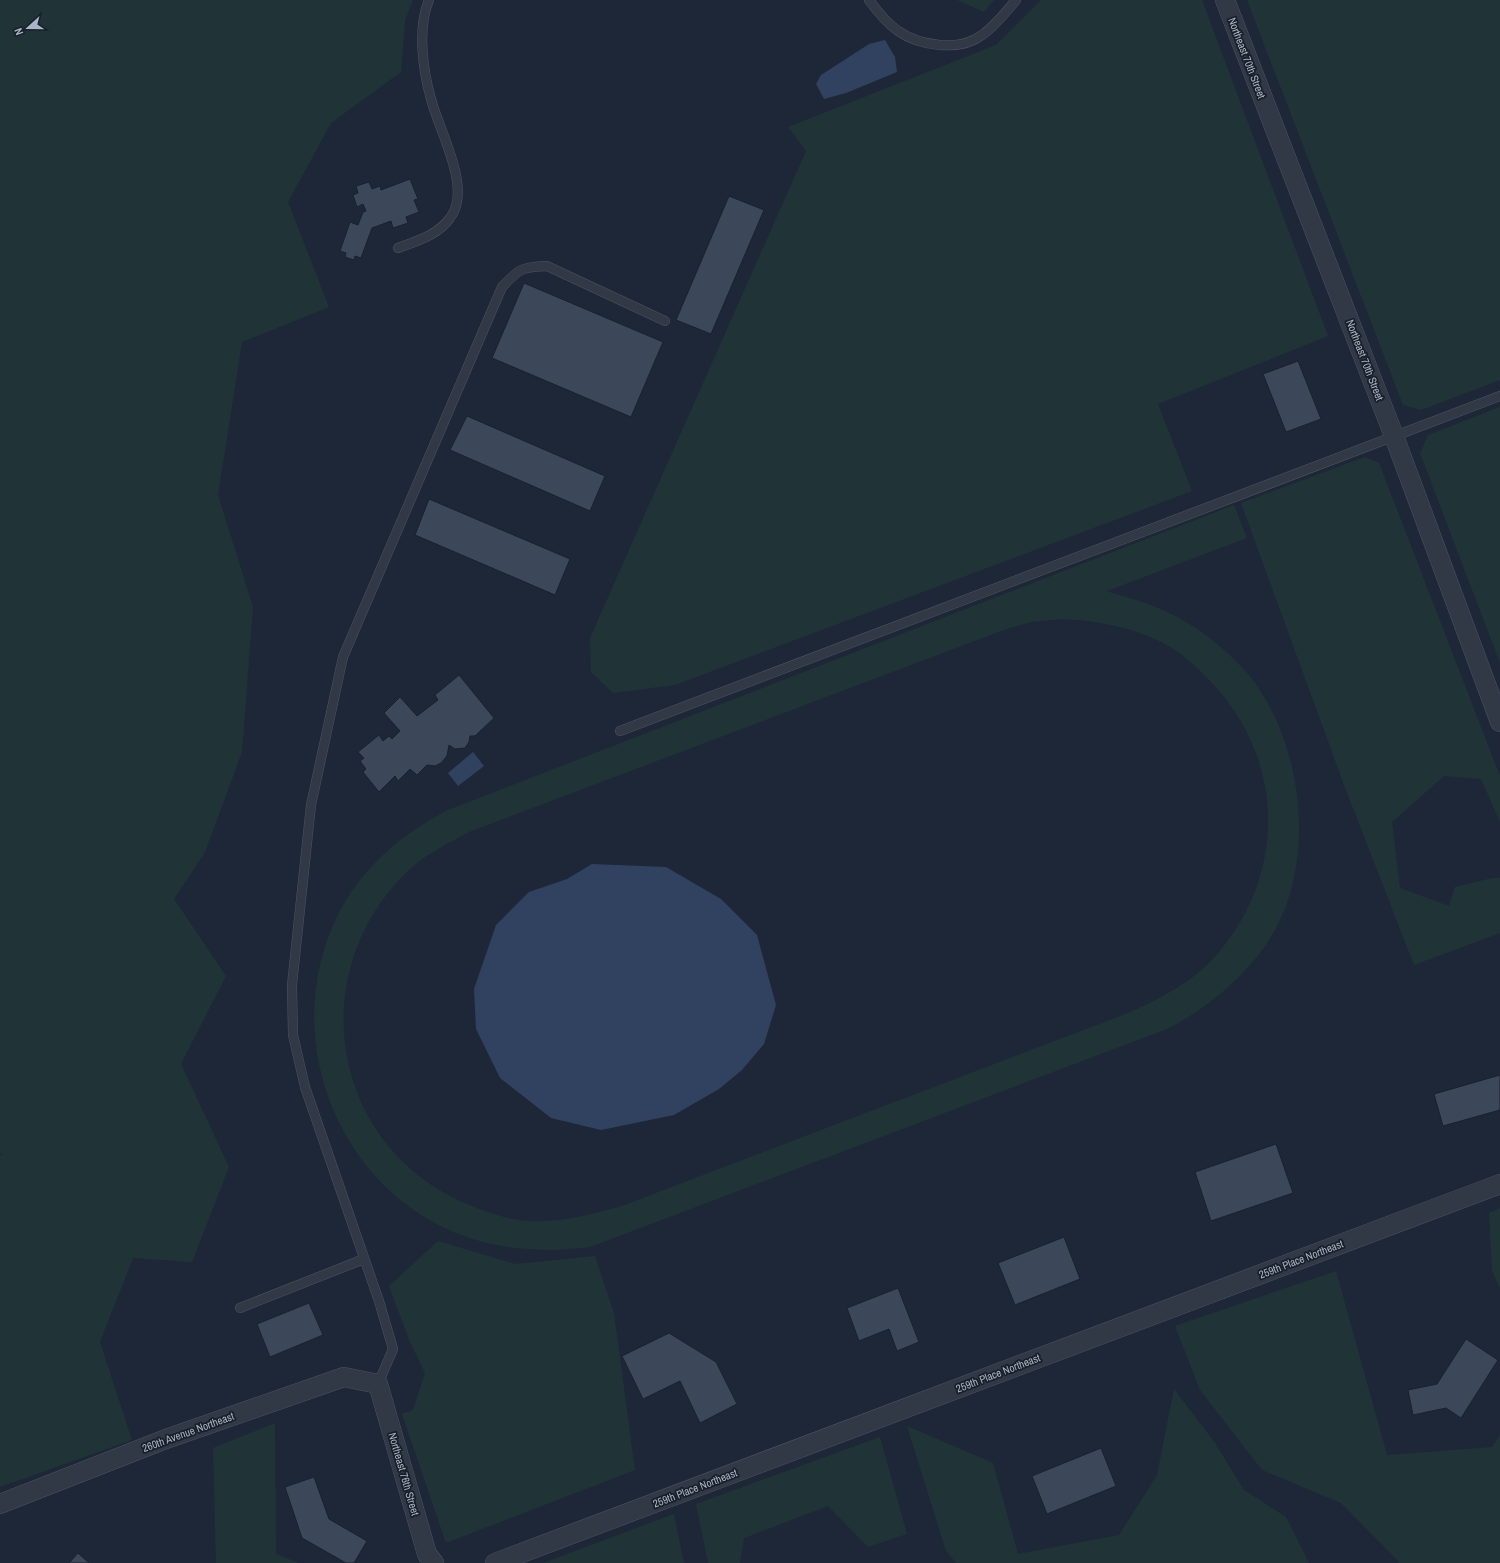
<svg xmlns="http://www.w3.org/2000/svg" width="1500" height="1563" font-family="'Archivo Narrow',sans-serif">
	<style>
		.green { fill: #203438; fill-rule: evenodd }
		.water { fill: #30425f }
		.building { fill: #3c475a; stroke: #19212d }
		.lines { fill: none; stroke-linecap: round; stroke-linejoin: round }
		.lane-casing { stroke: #4c5463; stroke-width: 10 }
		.street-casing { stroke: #4c5463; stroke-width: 20 }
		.lane { stroke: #313947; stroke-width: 9 }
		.street { stroke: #313947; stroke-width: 19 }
		.labels { text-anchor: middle; stroke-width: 3.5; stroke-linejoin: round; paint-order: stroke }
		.street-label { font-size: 11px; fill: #abb4c5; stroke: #171f2b }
	</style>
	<rect width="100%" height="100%" fill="#1e2737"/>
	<!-- green -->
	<g class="green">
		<path d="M0,0H413L405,20L401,72L331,123L288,202L329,307L242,342L218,495L253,607L242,752L205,852L174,899L226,976L181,1064L229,1167L192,1262L133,1258L100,1342L132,1440L0,1487V1156L3,1153L0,1154Z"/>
		<path d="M957,0H994L984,12Z"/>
		<path d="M1041,0H1202L1328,336L1158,404L1192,491L675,685L613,693L591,672L590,638L806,151L788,127L996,45Z"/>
		<path d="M1247,0H1500V380L1421,410L1403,405Z"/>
		<path d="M1500,407V663L1420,453L1428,435Z"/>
		<path d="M1365,457L1379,463L1500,776V822L1481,779L1444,776L1392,822L1400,888L1449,906L1455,887L1492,878H1500V933L1414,965L1344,785L1241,503Z"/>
		<path d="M1234,505L1247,538L1107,591C1124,597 1142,601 1158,608C1192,621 1234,654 1255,683C1306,754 1317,873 1265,946C1240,981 1206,1009 1167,1029L590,1247C550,1252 511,1251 473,1239C338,1197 274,1033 341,909C365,865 403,833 448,810ZM1062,619C1101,621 1138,628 1172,648C1186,657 1200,670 1211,682C1287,761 1287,879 1212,960C1189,984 1159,999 1128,1013L622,1206C589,1215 553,1225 518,1220C501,1217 483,1211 467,1204C329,1146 302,970 410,869C427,853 449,843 469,832L1006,629L1032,622Z"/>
		<path d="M1500,1208V1288L1492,1271L1489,1213Z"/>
		<path d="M438,1241L515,1264L595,1256L614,1313L635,1470L446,1543L402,1414L413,1410L425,1373L410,1342L389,1286Z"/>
		<path d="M1336,1271L1387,1455L1492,1447L1500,1435V1563H1400L1341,1503L1262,1470L1200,1390L1175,1326Z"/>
		<path d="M1174,1389L1215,1443L1244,1490L1286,1517L1309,1563H956L946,1551L907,1426L993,1463L1018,1554L1119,1535L1157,1475Z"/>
		<path d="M275,1423L276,1554L299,1563H216L213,1448Z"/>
		<path d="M880,1437L907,1534L868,1547L828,1506L744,1538L740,1563H708L696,1504Z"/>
		<path d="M674,1514L684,1563H543Z"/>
	</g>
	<!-- water -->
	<g class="water">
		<path d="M885,40L895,57L897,72L846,93L824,99L816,84L821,75L869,44Z"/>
		<path d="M473,752L484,766L458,786L448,773Z"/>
		<path d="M592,864L666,867L721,899L757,935L776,1005L764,1044L742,1070L719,1089L674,1115L601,1130L551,1118L500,1078L476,1029L474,989L496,925L529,892L567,879Z"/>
	</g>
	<!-- building -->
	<g class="building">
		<path d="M410,179L418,199L414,200L419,212L406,217L408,223L393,228L391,221L372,228L361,258L355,256L354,260L345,257L346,253L340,251L350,222L358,225L363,212L366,211L363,204L357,207L353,195L358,193L356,186L369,182L372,189L380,186L381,190Z"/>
		<path d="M729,196L764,210L711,334L676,320Z"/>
		<path d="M524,283L663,342L631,417L492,358Z"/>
		<path d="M1298,361L1321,419L1286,432L1263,374Z"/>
		<path d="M467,416L605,476L590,511L450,450Z"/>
		<path d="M429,499L570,559L555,595L415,535Z"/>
		<path d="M459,675L494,718L475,736H470L469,742L465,748L455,749L449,745L447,756L441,763L435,766L427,765L417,775L410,769L398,781L395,776L379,792L363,772L366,769L360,761L364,758L358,752L379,735L383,741L389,736L392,739L400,731L384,713L400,697L417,716L438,700L435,695Z"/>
		<path d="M1500,1075V1110L1443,1126L1434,1094Z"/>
		<path d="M1276,1144L1293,1193L1211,1221L1195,1172Z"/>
		<path d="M1064,1237L1080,1279L1015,1305L998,1263Z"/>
		<path d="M898,1288L919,1342L897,1351L889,1329L859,1341L847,1308Z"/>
		<path d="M309,1303L323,1335L270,1357L257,1324Z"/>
		<path d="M669,1333L716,1362L737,1404L700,1423L680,1381L643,1399L622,1356Z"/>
		<path d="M1466,1339L1498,1360L1461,1418L1446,1408L1413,1415L1408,1390L1437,1384Z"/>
		<path d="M1101,1448L1116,1486L1047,1514L1032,1476Z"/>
		<path d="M314,1477L329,1519L367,1541L354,1563H346L302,1538L285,1487Z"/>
		<path d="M78,1553L89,1563H69Z"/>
	</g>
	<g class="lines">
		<defs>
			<g id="lane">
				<path d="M869,0C877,11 887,23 898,31C920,46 960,52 982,35C995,26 1006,12 1016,0"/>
				<path d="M398,248C417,241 438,235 450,218C473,189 439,131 431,99C423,71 417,28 429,0"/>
				<path d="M620,731L1500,396"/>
				<path d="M240,1308L364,1259"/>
				<path d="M378,1384L393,1349L379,1301L305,1087L293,1035L292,985L311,805L343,657L502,287C519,269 521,267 547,266L665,321"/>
			</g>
			<g id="street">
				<path d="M1225,0L1394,436L1500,722"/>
				<path d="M0,1504L166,1439L344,1377L378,1384L427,1554L434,1563"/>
				<path d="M495,1563L1500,1184"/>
			</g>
		</defs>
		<!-- lane casing -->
		<use href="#lane" class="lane-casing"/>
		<!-- street casing -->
		<use href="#street" class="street-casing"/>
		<!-- lane -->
		<use href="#lane" class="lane"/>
		<!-- street -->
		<use href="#street" class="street"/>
	</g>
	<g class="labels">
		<!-- street labels -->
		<g class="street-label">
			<text transform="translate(1247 58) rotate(69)" y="4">Northeast 70th Street</text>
			<text transform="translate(1365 360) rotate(69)" y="4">Northeast 70th Street</text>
			<text transform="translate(1301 1259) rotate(-21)" y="4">259th Place Northeast</text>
			<text transform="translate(998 1373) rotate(-21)" y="4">259th Place Northeast</text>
			<text transform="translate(188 1432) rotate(-20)" y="4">260th Avenue Northeast</text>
			<text transform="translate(404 1474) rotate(74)" y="4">Northeast 76th Street</text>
			<text transform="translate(695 1488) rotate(-21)" y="4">259th Place Northeast</text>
		</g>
	</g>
	<!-- north arrow -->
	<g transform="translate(28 28) rotate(249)" stroke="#171f2b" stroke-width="3" paint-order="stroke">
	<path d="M0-3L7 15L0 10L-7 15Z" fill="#abb4c5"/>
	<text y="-6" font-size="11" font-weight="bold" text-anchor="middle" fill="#abb4c5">N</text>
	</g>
</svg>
